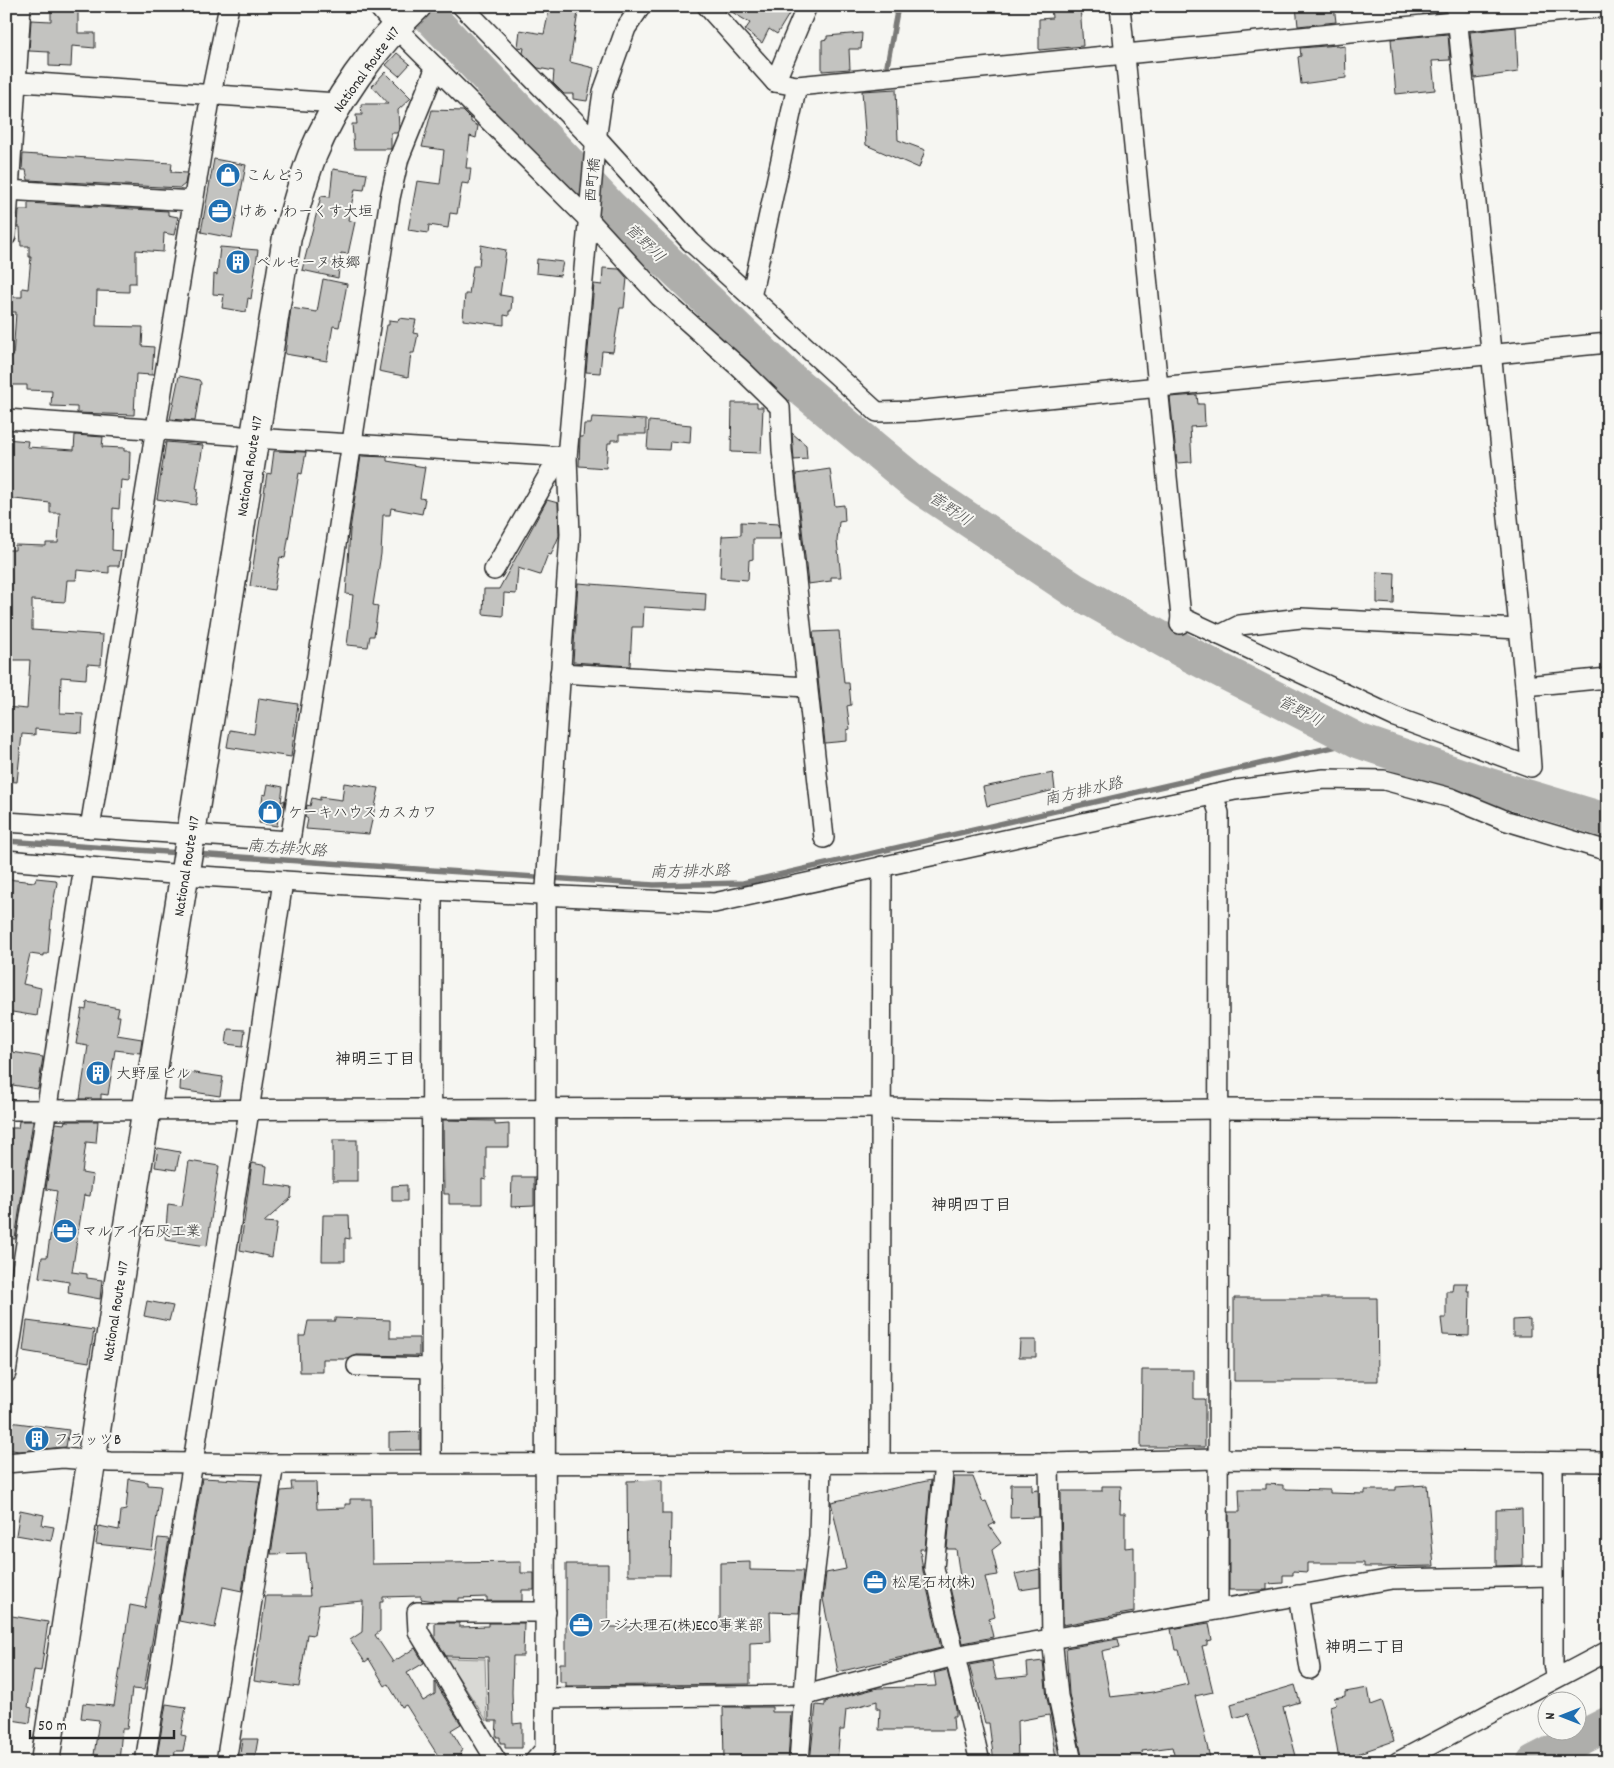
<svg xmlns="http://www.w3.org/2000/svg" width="1614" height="1768" font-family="Dekko,'Klee One',sans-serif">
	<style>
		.green { fill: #d9d9d5; stroke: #828280 }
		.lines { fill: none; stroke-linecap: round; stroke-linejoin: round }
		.stream { stroke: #7a7a78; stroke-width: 5.5 }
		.river { stroke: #aeaeab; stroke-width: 35 }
		.building { fill: #c3c3c0; stroke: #2b2b2b }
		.minor-casing { stroke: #2b2b2b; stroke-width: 22 }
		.trunk-casing { stroke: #2b2b2b; stroke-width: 31 }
		.minor { stroke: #f6f6f2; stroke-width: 19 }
		.trunk { stroke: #f6f6f2; stroke-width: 28 }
		.labels { text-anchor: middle; stroke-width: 4; stroke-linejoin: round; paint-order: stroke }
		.street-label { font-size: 15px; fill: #2b2b2b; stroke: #f6f6f2 }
		.poi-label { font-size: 15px; fill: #2b2b2b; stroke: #f6f6f2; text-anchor: start }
		.water-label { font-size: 16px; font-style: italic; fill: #525251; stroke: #f6f6f2 }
		.neighbourhood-label { font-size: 16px; font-weight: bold; fill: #2b2b2b; stroke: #f6f6f2 }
	</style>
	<rect width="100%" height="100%" fill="#f6f6f2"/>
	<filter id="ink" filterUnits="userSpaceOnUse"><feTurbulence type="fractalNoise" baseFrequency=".02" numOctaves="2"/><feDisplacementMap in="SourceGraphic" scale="10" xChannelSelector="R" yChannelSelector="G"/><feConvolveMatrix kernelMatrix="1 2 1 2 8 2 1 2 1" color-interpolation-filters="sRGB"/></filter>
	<g filter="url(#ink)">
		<!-- green -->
		<path class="green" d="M446,1658L485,1659L487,1721Z"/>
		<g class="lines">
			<!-- stream -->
			<g class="stream">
				<path d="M887,66L898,6"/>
				<path d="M6,841L181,853"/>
				<path d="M195,854L654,885L743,883L1359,741"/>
			</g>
			<!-- river -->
			<g class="river">
				<path d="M420,6L611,208L789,378L920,487L1074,590L1189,654L1359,741L1491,786L1608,821"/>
				<path d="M1534,1762L1608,1724"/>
			</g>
		</g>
		<!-- building -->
		<g class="building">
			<path d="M550,6H579L570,62L594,68L587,101L573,99V94H564L553,83L554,71L538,68L523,53L524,48L518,47L520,30L544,34Z"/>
			<path d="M722,6H794L777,34L769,29L762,43L745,30L750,23Z"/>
			<path d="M1051,6H1080L1083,46L1039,50V19L1052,18Z"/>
			<path d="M1296,6H1334L1336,22L1298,26Z"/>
			<path d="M1422,6H1445V12L1423,14Z"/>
			<path d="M51,7H78V33H95V48L72,46L71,67L49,66V52L29,51L31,20L51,21Z"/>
			<path d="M1516,27L1518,72L1475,78L1470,32Z"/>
			<path d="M862,33L861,49H849L850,69L822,71V40L827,39V36Z"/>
			<path d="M1448,34L1450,60L1432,61L1435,90L1396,94L1391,39Z"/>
			<path d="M1338,45V47L1345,46L1346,78L1301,84L1298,57L1301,56L1300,48Z"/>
			<path d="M397,53L410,64L399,76L386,65Z"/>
			<path d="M385,72L411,98L398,110L399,129L397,133H391V149H354L352,124H357L356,115H362L361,104H388L372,86Z"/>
			<path d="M896,89L898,140L925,150L919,168L866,145L862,91Z"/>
			<path d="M432,110L463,111L471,119V122L478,126L476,138L470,136L466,168H471L469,184L462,183L457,214L450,213L448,228L429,225L428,233L408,230L417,181L440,184L444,150L422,147Z"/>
			<path d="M23,154L172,163L171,172L187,173L185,184L180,188L28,180L26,170H22Z"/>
			<path d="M214,159L246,165L232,238L201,232Z"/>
			<path d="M333,169L367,174L364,190L355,189L348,220L355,222L348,254L341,253L338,278L302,270L321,196L330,197Z"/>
			<path d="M28,203L168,211V215L178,217L174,235L164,233L163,252L136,250V283H129V292L97,291L96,326L143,327L142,346L154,347L152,375L136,374L134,415L77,413V407L51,406L52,391L27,390V385H6V357H13L16,312H11V297H22V288L28,289L31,257H29V246H21L20,227H18L19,210H28Z"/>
			<path d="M481,245L506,250L500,295L512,297L511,311H509V316L504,315V325L463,320L465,294H469L473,266H479Z"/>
			<path d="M220,247L258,250L251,299L248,298L246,312L222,308L224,295L213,294L214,274L217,275Z"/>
			<path d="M537,259L563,262L560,276L536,273Z"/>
			<path d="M603,268L619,269L627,278L624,308H620L613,352L602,351L600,373L586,372L594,284L602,285Z"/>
			<path d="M323,279L347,284L339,327L333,326L327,361L285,354L291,308L317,312Z"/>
			<path d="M399,318L416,320L413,333L418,334L414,353H411L408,377L379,371L387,325H389V320L398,321Z"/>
			<path d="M179,376L199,380L201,383L195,421L170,419Z"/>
			<path d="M1197,395L1198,404H1204L1205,426L1190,427L1192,462L1177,463L1170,397Z"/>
			<path d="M732,403H757V407H763L761,453L731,452Z"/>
			<path d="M592,417L646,420V434H619V440H611V443H608L606,468L579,466L580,437H583L584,424H591Z"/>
			<path d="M649,421L691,425L690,443L670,441L669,450L647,449Z"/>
			<path d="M792,433L806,445L807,459L794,460Z"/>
			<path d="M75,435L103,437L102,447L124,448V451H130L129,481L121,480L119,509L113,508L112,550L121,551L119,566H109V573L77,570L76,580H67L65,602L32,600V630L103,635L101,665L87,664L86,679L61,677L60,713L83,714L82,733L35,729V735L22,734L17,782L6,781V707L27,709L30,660H6V550H15V545L46,546V543H58L60,513H50V503L6,498V439L28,441L27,447L74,450Z"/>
			<path d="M166,442L203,445L196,489H198L196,505L157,499Z"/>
			<path d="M274,451L306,452L302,474L299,473L285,558L280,557L274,590L250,586L267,473L271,474Z"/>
			<path d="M361,456L387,457V461L425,467L420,498L425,499L422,514L391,508L390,515H383L381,554L373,605L378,606L374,636H370L368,647L347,645L353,595L346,594L350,530Z"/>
			<path d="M830,469L835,506L844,505L845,521L839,522L837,541L841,577H831V581L808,584L796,474Z"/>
			<path d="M547,500L558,503L559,536L551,555L548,554L540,575L518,568L516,594L504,593L503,616L483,614L484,589H499Z"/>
			<path d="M741,522L779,524L780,539H753V559L749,560L748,580L720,578L722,536L741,535Z"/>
			<path d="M1377,572L1395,573L1394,604L1377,603Z"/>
			<path d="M578,583L706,593L705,611L644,607L643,627H632L630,666L573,662Z"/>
			<path d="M839,631L844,683H849L851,705L847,706L850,729L847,730V741L825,743L813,632Z"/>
			<path d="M259,698L298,704L291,757L227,747L230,730L254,734Z"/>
			<path d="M1053,773L1055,790L987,806L983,787Z"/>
			<path d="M344,783L379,788L369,834L306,829L308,819L305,817L307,805L310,806L312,798L320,800V797L342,800Z"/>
			<path d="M268,784L283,787L281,802L285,800L284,806L280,804L277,826L259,823L263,794L266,795Z"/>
			<path d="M36,878L56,880L57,883L52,909L48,954H44V956L30,954L23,984L41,988L37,1016L6,1011V879L35,882Z"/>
			<path d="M87,1002L119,1008L117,1016H120L117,1035L142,1039L140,1053L115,1050L108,1095L101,1094V1099H80L88,1046L76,1044L82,1009L86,1010Z"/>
			<path d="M228,1029L245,1030L243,1046L226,1044Z"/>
			<path d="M12,1052L43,1057L38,1089L6,1084Z"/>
			<path d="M181,1071L223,1077L220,1096L180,1090Z"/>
			<path d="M443,1120L495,1121V1125L509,1124V1147H486V1180L482,1179V1204H449V1194H444Z"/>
			<path d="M19,1121H33L15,1239L6,1238V1128H18Z"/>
			<path d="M65,1121H98L96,1143L86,1142L82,1173L93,1175L90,1196L84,1195L72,1272L87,1274V1278L102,1280L100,1299L68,1293L69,1282L39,1277L42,1257H47L57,1191L46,1189L56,1123L64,1124Z"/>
			<rect x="333" y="1140" width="24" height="41"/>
			<path d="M158,1148L180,1152L176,1170L155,1167Z"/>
			<path d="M189,1161L219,1166L207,1246L165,1240L168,1204L182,1206Z"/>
			<path d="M252,1163L267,1166L265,1184L292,1188L291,1198L264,1222L277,1223L272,1257L240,1250Z"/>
			<path d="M512,1177H534V1206L511,1207Z"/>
			<path d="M407,1185V1201H392V1186Z"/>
			<path d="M323,1215H349L350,1239L345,1238V1261H322Z"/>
			<path d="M1453,1283H1468L1467,1291H1470L1469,1336L1443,1335L1441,1318H1446V1291H1452Z"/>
			<path d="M1234,1298H1377L1378,1381H1234Z"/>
			<path d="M147,1301L173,1306L169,1321L144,1316Z"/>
			<path d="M335,1318L390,1320V1338H419V1356L357,1355L348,1359H323V1372H300L299,1336H305L308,1321H335Z"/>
			<path d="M1530,1319V1336H1513V1320Z"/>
			<path d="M27,1321L94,1330L89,1362L23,1351Z"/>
			<path d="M1020,1340H1036V1357H1019Z"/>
			<path d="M1142,1370H1194V1399H1205V1447H1141Z"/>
			<path d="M10,1422L69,1430L66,1447L19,1451L6,1449Z"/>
			<path d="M420,1432V1450H389V1433Z"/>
			<path d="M954,1477H973L983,1502L986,1501L995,1523L989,1526L1001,1543L992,1550L998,1575L985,1577L995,1617L989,1619L993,1637L963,1643L948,1579L960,1577L956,1549H947Z"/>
			<path d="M202,1478L260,1481L242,1591L223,1587L215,1628L179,1621Z"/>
			<path d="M129,1479L148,1482V1485L161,1486L152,1550L96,1544L99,1526L119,1530L121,1511L126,1510Z"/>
			<path d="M662,1480V1514H671L670,1575H628L627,1481Z"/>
			<path d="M931,1480L925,1549H920L923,1571L941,1648L838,1672L823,1599L826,1573L846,1569L831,1502Z"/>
			<path d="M291,1482H316L317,1509L345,1508V1504H350V1499H371L372,1564L521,1562V1573H534V1590H522V1601H487V1597L459,1598V1601H435L421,1599V1596L383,1597V1602H380V1631L375,1635L393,1662L415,1648L424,1663L407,1673L423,1701L435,1694V1682L443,1695L461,1724L451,1730L463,1750L460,1752L465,1762H442L406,1705L402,1707L388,1684L385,1686L369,1659L365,1662L350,1640L362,1632L363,1601L319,1605L314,1635L307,1634L299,1687L254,1681L266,1596H310L306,1553L271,1554L281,1491L292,1490Z"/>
			<path d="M1011,1484H1032V1491L1038,1490L1039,1517L1010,1518Z"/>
			<path d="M1266,1484L1283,1485V1489L1330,1490V1493L1365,1494V1490H1396V1487L1427,1485L1434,1566L1385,1567H1364V1563H1307V1572L1293,1571V1575H1283V1583L1267,1584V1590H1229V1512H1240L1239,1489H1266Z"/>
			<path d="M1102,1486H1121L1120,1513H1125V1548L1134,1547V1612L1063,1625L1061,1491H1102Z"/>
			<path d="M1522,1509L1523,1565L1496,1566V1510Z"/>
			<path d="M20,1510L44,1515L42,1525L54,1527L51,1541L16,1535Z"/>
			<path d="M158,1538L169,1539L144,1690L132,1689L127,1729H122L119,1762H93L99,1720L81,1718L83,1703L114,1706L130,1605L145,1608Z"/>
			<path d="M750,1562V1570L803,1571L799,1613L770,1612L771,1642L750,1643V1684L566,1686V1682H560V1663H566V1564H608V1627H720V1563Z"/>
			<path d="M1040,1569V1587L1020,1590L1015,1574Z"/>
			<path d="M6,1615L48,1622L41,1671L34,1670L28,1707L32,1708L30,1723L6,1719Z"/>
			<path d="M435,1623H459V1627L488,1626V1623H524L523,1656H513L512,1692L513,1724L522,1723V1748H505V1743H500V1737H496L497,1721H489L488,1657L446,1656L435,1637Z"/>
			<path d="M1209,1623L1212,1640L1207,1641V1645L1202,1646L1213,1692L1195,1696L1211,1762H1176L1172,1747L1142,1751L1144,1762H1103L1102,1757L1083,1761L1069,1694L1066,1648L1118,1639L1120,1647L1102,1651L1110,1697L1153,1692L1188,1684L1179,1650H1175L1171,1629Z"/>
			<path d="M992,1661L996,1679L1028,1676L1027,1663L1043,1661L1047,1698L1060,1759H1056L1049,1715L1017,1721L1018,1762H994L989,1723H985L969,1665Z"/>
			<path d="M947,1670L956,1709V1716H953L954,1730H879L880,1709H877V1701L846,1710L844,1730H840L837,1762H810L816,1705L825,1706V1702L878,1688L936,1686L934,1673Z"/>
			<path d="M1295,1685L1300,1702L1283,1707L1296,1756L1276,1762H1264L1248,1714L1234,1718L1231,1704Z"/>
			<path d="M1368,1688L1371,1705L1382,1701L1394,1741L1339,1760L1330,1706L1336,1704L1334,1698L1345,1696V1692Z"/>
			<path d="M166,1704L186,1707L181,1735L186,1736L183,1751H175L174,1762H156Z"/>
			<path d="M723,1707H772V1712H791L788,1762L742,1758V1762H724Z"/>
			<path d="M242,1739H258L254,1762H239Z"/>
		</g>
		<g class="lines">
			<defs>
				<g id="minor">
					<path d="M378,6L395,27L589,220L660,297L740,368L780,407L782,450L824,838"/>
					<path d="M462,6L596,143"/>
					<path d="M707,6L775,82L797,86L1608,7"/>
					<path d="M1120,6L1181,617L1180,624"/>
					<path d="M6,81L337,103"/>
					<path d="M775,82L807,6"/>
					<path d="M597,138L691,242L877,412L914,411L1608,343"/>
					<path d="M6,190L193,201"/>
					<path d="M6,236L21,6"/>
					<path d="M751,297L797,86"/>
					<path d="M6,419L233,435L253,438L567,457"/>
					<path d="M494,570L559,457"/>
					<path d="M1181,617L1395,717L1531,767L1525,686L1456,6"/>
					<path d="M1220,635L1240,625L1301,618L1519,629"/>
					<path d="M560,673L807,687"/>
					<path d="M1525,686L1608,678"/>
					<path d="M1213,795L1219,813L1218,1608"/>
					<path d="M6,822L290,841L390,198L399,158L436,67"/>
					<path d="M90,828L211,94L229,6"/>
					<path d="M6,860L184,875L432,890L714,903L1235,790L1324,779L1384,780L1451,798L1507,821L1608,851"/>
					<path d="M6,1110L885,1108L1050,1111L1218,1109L1608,1110"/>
					<path d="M357,1366L432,1368"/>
					<path d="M6,1373L84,866"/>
					<path d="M1553,1462V1664L1556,1677"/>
					<path d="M6,1463L63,1458L110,1462L274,1464L1049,1463L1216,1459L1608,1462"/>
					<path d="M431,1463L432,890"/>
					<path d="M880,1463L882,866"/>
					<path d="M944,1463L934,1568L980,1762"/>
					<path d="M1049,1463L1052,1637L1058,1696L1072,1762"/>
					<path d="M1298,1595L1310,1669"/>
					<path d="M546,1698L806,1695L954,1656L1392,1579L1552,1576"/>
					<path d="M145,1762L249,1111L283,881"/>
					<path d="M226,1762L274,1464"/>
					<path d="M497,1762L418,1631L417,1612H546"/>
					<path d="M534,1762L545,1749L546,888L570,534L567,457L595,147L603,92L626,28L641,6"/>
					<path d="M799,1762L811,1602L819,1536L821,1463"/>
					<path d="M1398,1762L1608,1651"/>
				</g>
				<path id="trunk" d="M45,1762L119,1281L287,237C295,211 302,182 312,156C335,101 373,47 417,6"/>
			</defs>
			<!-- minor casing -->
			<use href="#minor" class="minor-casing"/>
			<!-- trunk casing -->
			<use href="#trunk" class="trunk-casing"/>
			<!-- minor -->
			<use href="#minor" class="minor"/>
			<!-- trunk -->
			<use href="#trunk" class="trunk"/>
		</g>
	</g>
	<!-- icons -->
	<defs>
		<symbol id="shop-disc" viewBox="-11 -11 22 22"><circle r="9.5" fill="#1f6fb2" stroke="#f6f6f2"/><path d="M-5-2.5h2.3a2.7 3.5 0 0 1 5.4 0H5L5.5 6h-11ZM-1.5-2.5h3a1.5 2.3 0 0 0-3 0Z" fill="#fff"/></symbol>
		<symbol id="office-disc" viewBox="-11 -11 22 22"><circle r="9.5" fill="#1f6fb2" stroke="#f6f6f2"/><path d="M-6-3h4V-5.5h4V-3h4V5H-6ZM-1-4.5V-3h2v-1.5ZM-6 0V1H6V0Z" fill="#fff"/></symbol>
		<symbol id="building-disc" viewBox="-11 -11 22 22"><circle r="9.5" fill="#1f6fb2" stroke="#f6f6f2"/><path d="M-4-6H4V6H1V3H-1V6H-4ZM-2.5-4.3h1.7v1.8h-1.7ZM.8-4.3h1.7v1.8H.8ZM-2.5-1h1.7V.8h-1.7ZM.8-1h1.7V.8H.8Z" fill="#fff"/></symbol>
	</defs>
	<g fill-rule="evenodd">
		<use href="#shop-disc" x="214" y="161" width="28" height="28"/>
		<use href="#office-disc" x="206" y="197" width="28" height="28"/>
		<use href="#building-disc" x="224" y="248" width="28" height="28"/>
		<use href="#shop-disc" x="256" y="798" width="28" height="28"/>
		<use href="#building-disc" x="84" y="1059" width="28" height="28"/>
		<use href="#office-disc" x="51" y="1217" width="28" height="28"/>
		<use href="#building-disc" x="23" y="1425" width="28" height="28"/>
		<use href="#office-disc" x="861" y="1568" width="28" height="28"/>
		<use href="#office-disc" x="567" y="1611" width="28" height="28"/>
	</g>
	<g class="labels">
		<!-- street labels -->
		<g class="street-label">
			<text transform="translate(366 69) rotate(-54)" y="5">National Route 417</text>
			<text transform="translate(592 180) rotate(-85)" y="5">西町橋</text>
			<text transform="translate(249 466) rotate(-81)" y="5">National Route 417</text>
			<text transform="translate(186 866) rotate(-81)" y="5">National Route 417</text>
			<text transform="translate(115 1311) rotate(-81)" y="5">National Route 417</text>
		</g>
		<!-- poi labels -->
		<g class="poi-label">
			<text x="246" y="180">こんどう</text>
			<text x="238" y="216">けあ・わーくす大垣</text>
			<text x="256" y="267">ベルセーヌ枝郷</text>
			<text x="288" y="817">ケーキハウスカスカワ</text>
			<text x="116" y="1078">大野屋ビル</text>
			<text x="82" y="1236">マルアイ石灰工業</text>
			<text x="54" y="1444">フラッツB</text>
			<text x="892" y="1587">松尾石材(株)</text>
			<text x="598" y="1630">フジ大理石(株)ECO事業部</text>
		</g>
		<!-- water labels -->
		<g class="water-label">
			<text transform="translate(646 242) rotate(44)" y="6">菅野川</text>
			<text transform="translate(951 508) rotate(34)" y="6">菅野川</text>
			<text transform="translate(1301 710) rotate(28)" y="6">菅野川</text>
			<text transform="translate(1083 790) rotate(-13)" y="6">南方排水路</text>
			<text transform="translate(287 847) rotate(4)" y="6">南方排水路</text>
			<text transform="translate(690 870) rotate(-1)" y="6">南方排水路</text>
		</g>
		<!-- neighbourhood labels -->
		<g class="neighbourhood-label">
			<text x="375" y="1064">神明三丁目</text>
			<text x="971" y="1210">神明四丁目</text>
			<text x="1365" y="1652">神明二丁目</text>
		</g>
	</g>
	<!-- margin -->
	<rect width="1614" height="1768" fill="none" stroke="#f6f6f2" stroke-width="25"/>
	<rect x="12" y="12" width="1589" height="1743" fill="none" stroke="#2b2b2b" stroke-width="2" filter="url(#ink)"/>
	<!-- north arrow -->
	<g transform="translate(1562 1716) rotate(270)"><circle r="24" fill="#f6f6f2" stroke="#a5a5a2"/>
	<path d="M0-4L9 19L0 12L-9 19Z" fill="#1f6fb2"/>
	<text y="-8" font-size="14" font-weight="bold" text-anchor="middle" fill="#2b2b2b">N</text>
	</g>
	<!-- scale -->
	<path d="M30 1730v8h144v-8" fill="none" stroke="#2b2b2b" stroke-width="2.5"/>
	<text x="38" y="1730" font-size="15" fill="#2b2b2b" stroke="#f6f6f2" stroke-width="4" paint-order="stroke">50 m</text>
</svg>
